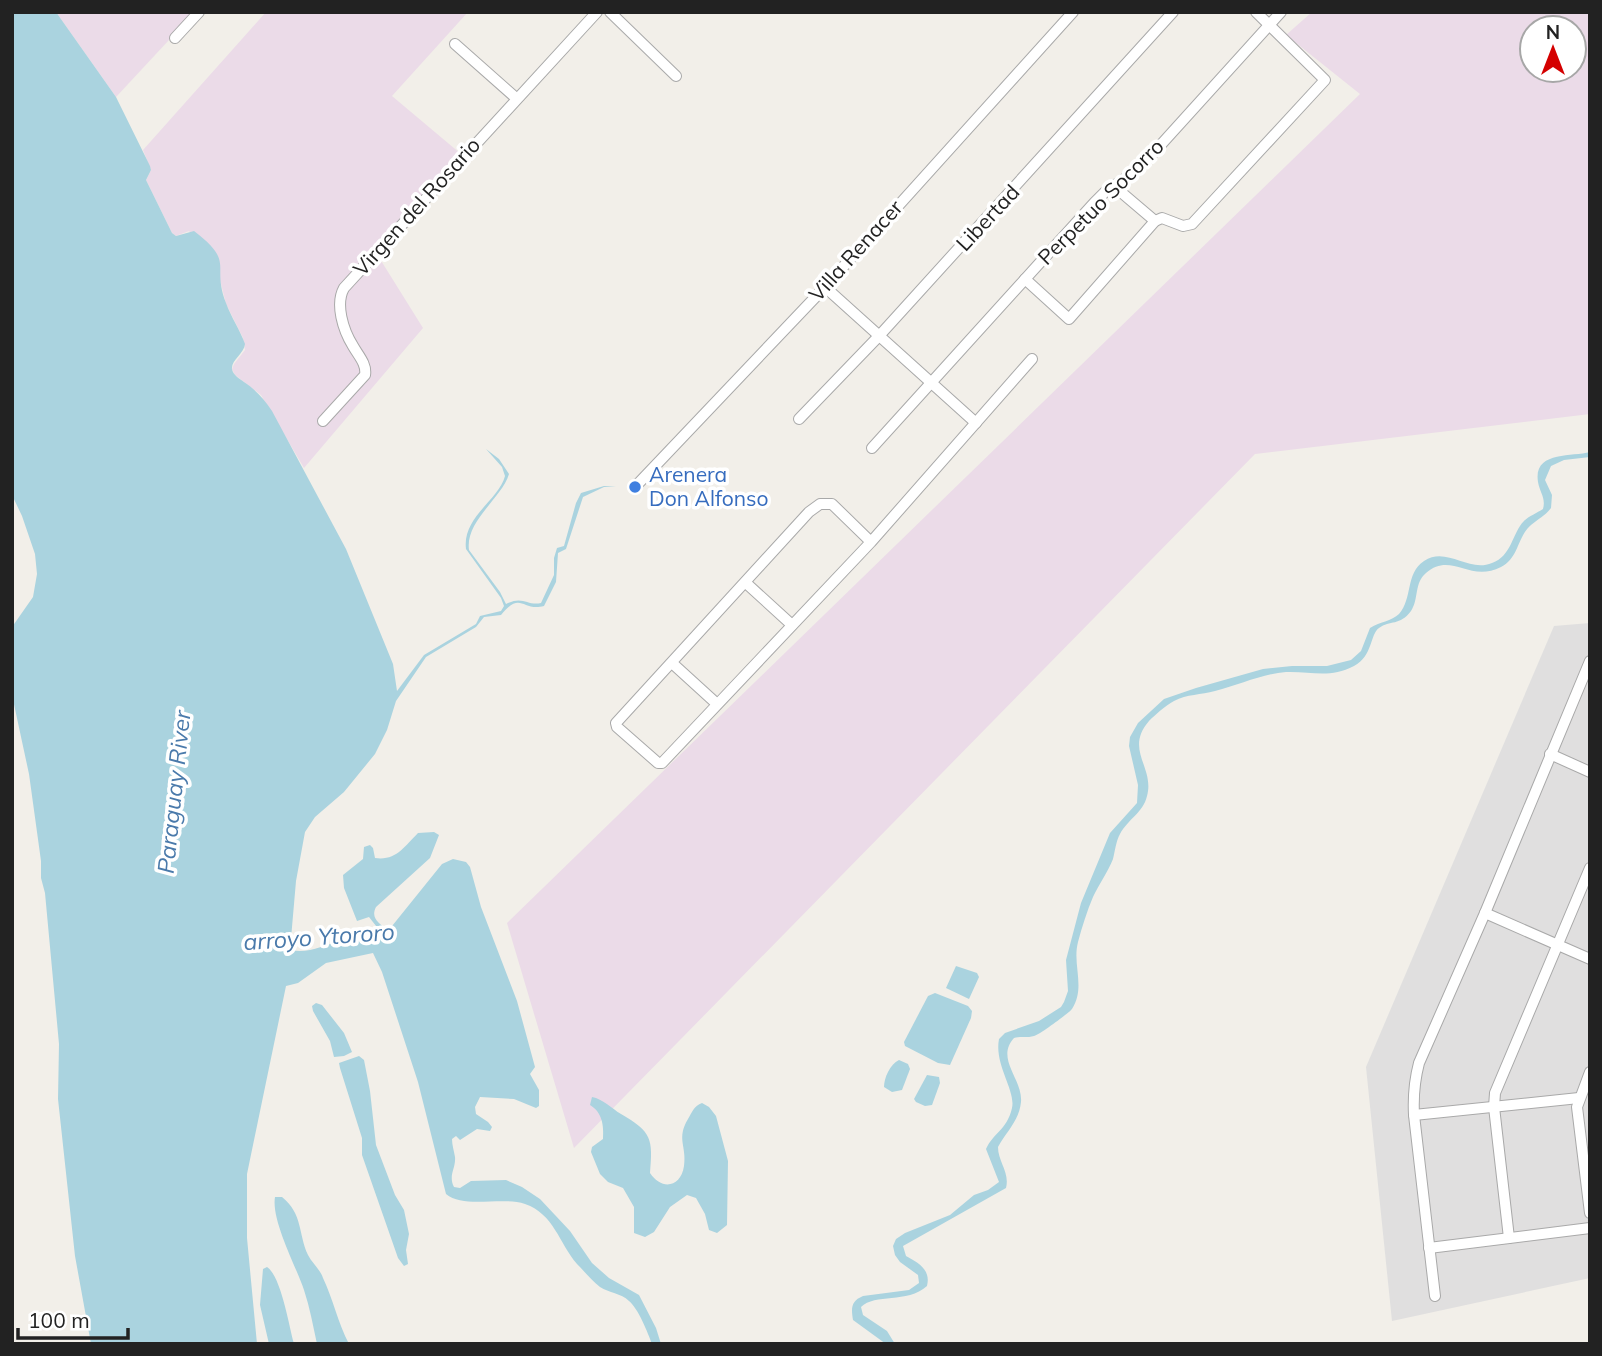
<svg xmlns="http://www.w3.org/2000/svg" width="1602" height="1356" font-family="Mulish,sans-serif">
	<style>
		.residential { fill: #e0dfdf }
		.industrial { fill: #ebdbe8; fill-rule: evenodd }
		.water { fill: #aad3df }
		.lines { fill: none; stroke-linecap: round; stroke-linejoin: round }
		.minor-casing { stroke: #a9a9a9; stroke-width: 12 }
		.minor { stroke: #fff; stroke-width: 10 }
		.shop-dot { fill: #3f7fe0; stroke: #fff; stroke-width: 2.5 }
		.labels { text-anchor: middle; stroke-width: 7; stroke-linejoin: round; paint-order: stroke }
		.street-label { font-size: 21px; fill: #222; stroke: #fff }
		.shop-label { font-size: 21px; fill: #366cbe; stroke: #fff; text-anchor: start }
		.water-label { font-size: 23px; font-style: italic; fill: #4a7aab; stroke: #fff }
	</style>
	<rect width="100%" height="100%" fill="#f2efe9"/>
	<!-- residential -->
	<path class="residential" d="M1590,623V1278L1392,1321L1366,1067L1554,626Z"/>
	<!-- industrial -->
	<g class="industrial">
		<path d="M56,12H195L116,97Z"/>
		<path d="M266,12H468L392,96L461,154L375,251L423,328L304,468L261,395L235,375L232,369L234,364L245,350L243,338L226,304L220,280L189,231L176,236L172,233L146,180L151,170L143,150Z"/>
		<path d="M1312,12H1590V414L1255,454L574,1148L507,923L1360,94L1286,35ZM1532,28H1574V70H1532Z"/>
	</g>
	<!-- water -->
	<g class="water">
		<path d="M12,12H56L116,97L150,166L151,170L146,180L172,233L176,236L194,231C236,263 211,264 226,303C231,317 240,330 245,344C244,354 231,360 232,369C233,375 240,379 244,382C256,390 264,399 272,411L346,549L393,664L397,691L424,655L476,624L480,616L501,611L504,606L501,598L466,549C462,517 499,500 505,476L502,467L486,449L499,459L509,474C502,498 465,521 469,550L500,592L506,604C523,595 527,606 541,603L554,575V558L557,548L564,546L576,503L581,493L604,486H616L604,487L583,497L566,549L558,553L556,582L544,606C522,612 521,590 501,615L484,617L476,627L426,657L396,701L387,730L375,754L344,792L315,817L305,832L296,881L290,950C309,954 323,945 341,941C354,939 368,940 381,936L380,931L369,917L357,921L344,888L343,875L363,859L364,847L370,845L373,848L375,858C396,861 404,847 418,833L434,832L439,835L430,858L376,907C370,919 380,923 388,931L442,864L453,859L466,862L470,867L481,907L517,1001L535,1067L530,1074L539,1090V1106L536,1108L514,1099L480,1097L475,1107L476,1114L488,1122L492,1127L490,1131L477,1129L460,1140L456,1136L452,1139C452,1145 454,1151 455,1157C456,1169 448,1175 454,1187L460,1188L471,1181L506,1180L522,1187L540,1199L570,1231L592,1263L609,1278L639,1295L656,1328L661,1344H652C648,1333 638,1308 629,1301C621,1293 609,1293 600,1287C592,1281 584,1271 577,1264C559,1243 554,1214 525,1204C502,1196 464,1209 446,1194L418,1082L382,972L373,953L326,963L298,983L286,986L247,1174V1238L257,1344H91L75,1256L58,1099L59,1044L45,893L41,878V861L29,774L12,695V627L33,597L37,574L35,554L22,516L12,495Z"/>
		<path d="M1590,452V457L1564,460L1551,466L1545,480L1552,495L1551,508C1545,516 1538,519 1531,525C1517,537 1519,558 1501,567C1469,583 1451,551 1426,573C1414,583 1419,599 1411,611C1400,626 1390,620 1379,628C1370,634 1373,656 1354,666C1329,679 1311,671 1286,672C1262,674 1239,685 1215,691C1201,695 1187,694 1174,701C1165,706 1156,714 1149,721C1124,750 1155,767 1147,796C1143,813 1128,819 1120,834C1116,841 1115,851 1113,859C1108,872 1099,884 1093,897C1087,911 1082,927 1078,942C1072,965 1086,987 1072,1009C1069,1013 1039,1035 1034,1036C1028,1038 1020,1036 1014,1038C995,1059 1023,1079 1021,1102C1019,1121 1007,1131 998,1147C998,1162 1010,1172 1006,1188L903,1246L906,1256C919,1263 931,1270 927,1286C907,1304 875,1293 861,1307L863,1315L887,1331L895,1344H886L853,1320C851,1308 851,1301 863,1296L909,1290L919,1283L918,1275L900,1262L895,1255L893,1246L896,1239L905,1233L950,1215L974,1195L988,1190L999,1182L986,1149C993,1133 1007,1130 1012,1108C1016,1090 994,1065 999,1039L1005,1033L1039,1021L1061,1007L1064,1002L1068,991L1066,960L1081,903L1110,833L1137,803L1138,785L1129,746L1130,737L1138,723L1164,699L1196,688L1263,669L1292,666H1327L1351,660L1361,651L1370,628C1379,622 1392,621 1399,614C1413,598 1405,574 1424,561C1447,546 1468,573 1492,563C1512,556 1512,533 1524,521C1529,516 1537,513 1543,509C1546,498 1540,493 1538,482C1533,451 1571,457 1590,452Z"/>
		<path d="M956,966L977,973L979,977L969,999L946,988Z"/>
		<path d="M935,993L968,1006L972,1011L971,1018L950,1065L938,1063L905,1046L904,1042L928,996Z"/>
		<path d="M316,1003L322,1005L344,1033L352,1052L344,1056L334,1057L330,1041L313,1011L312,1006Z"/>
		<path d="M359,1056L364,1060L370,1091L376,1145L395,1195L404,1210L409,1234L406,1250L408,1264L404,1266L398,1258L362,1155V1138L340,1068L339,1063Z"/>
		<path d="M899,1060L908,1064L910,1069L902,1090L892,1092L884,1087C884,1078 890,1064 899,1060Z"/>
		<path d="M927,1075L939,1077L940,1083L932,1105L925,1106L916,1102L914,1099Z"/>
		<path d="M592,1097C603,1099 611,1108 621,1114C652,1132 653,1139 650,1173C662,1191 681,1187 684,1166C687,1146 676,1139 688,1119C692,1112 694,1106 702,1103L709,1107L716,1116L728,1161L727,1225L717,1233L709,1230L705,1214L696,1198L687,1195L670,1207L654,1232L645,1237L634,1233V1207L623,1188L608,1182L600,1174L591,1152L592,1147L603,1139C604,1125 602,1112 590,1105Z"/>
		<path d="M275,1197H282C303,1214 298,1233 308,1255C312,1263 320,1269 323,1278C333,1299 338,1323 349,1344H317C313,1326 310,1308 304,1290C296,1266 271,1220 275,1197Z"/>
		<path d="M267,1267C281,1276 289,1326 294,1344H269L260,1305L263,1269Z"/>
	</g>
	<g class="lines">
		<defs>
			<g id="minor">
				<path d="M610,12L676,76"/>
				<path d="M175,38L199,12"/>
				<path d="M455,44L516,98"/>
				<path d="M1115,187L1155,221"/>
				<path d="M1025,279L1069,319L1155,221L1162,218L1183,226L1192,224L1325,80L1256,12"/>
				<path d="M825,287L976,423"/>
				<path d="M799,419L879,336L1173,12"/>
				<path d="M323,421L365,375C367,364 358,355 353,346C343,330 335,304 344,288L597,12"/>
				<path d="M872,448L1094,203L1106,191L1138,170L1281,12"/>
				<path d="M635,487L825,287L1073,12"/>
				<path d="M871,542L832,504H820L809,512L616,723L617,727L658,763H662L871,542L1032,359"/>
				<path d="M746,583L792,625"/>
				<path d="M672,663L717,704"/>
				<path d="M1550,754L1590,772"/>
				<path d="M1485,913L1590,959"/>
				<path d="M1590,1072L1577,1107L1590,1213"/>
				<path d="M1414,1115L1579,1098"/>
				<path d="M1509,1238L1494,1107L1495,1093L1590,868"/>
				<path d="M1429,1248L1590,1228"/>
				<path d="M1435,1296L1414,1115C1413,1096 1414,1082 1419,1063L1485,913L1590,661"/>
			</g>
		</defs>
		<!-- minor casing -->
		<use href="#minor" class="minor-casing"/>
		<!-- minor -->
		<use href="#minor" class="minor"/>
	</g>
	<!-- markers -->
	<circle class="shop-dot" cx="635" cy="487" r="7"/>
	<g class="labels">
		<!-- street labels -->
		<g class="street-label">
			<text transform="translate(1101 202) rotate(-45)" y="7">Perpetuo Socorro</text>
			<text transform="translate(417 207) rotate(-48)" y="7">Virgen del Rosario</text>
			<text transform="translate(988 218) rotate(-47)" y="7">Libertad</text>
			<text transform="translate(856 251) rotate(-48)" y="7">Villa Renacer</text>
		</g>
		<!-- shop labels -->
		<g class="shop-label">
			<text x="649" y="482">Arenera<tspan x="649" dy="24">Don Alfonso</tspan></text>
		</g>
		<!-- water labels -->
		<g class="water-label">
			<text transform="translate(174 792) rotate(-84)" y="8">Paraguay River</text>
			<text transform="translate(319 937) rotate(-4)" y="8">arroyo Ytororo</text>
		</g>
	</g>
	<!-- border -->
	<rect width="1602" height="1356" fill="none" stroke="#222222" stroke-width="28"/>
	<!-- north arrow -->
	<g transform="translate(1553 49)"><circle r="33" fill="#ffffff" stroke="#a7a7a7" stroke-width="2"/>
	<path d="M0-5L12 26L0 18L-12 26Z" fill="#d40000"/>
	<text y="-10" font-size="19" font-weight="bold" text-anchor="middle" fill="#222222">N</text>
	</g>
	<!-- scale -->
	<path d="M18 1328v10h110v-10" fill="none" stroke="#222222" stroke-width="3.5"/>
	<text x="28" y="1328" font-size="21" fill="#222222" stroke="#ffffff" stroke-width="5" paint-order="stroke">100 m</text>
</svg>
